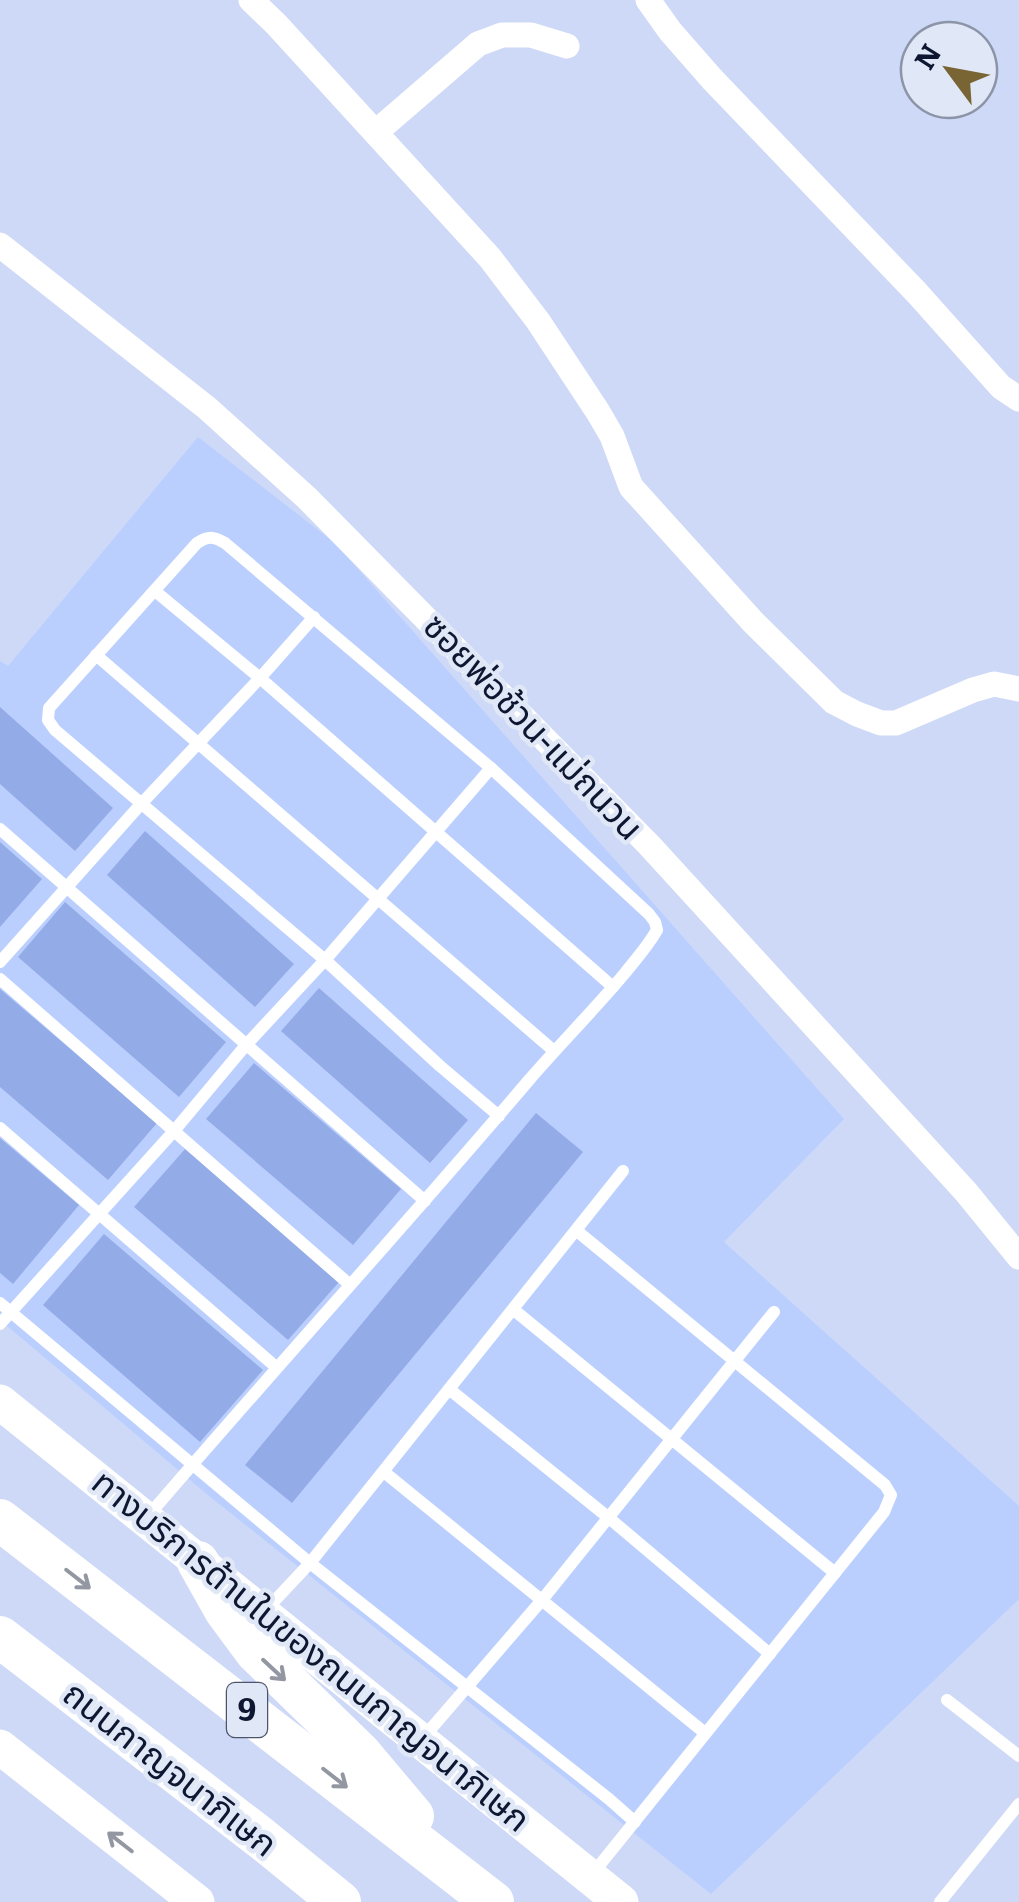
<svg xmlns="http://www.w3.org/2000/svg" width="1019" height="1902" font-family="Literata,'Noto Sans Thai',serif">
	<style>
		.built { fill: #bbcfff }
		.building { fill: #93ace7 }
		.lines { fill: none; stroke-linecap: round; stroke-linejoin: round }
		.service { stroke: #fff; stroke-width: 12 }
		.minor { stroke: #fff; stroke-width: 25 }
		.secondary { stroke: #fff; stroke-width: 35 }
		.trunk { stroke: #fff; stroke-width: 42 }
		.oneway { stroke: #9397a2 }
		.labels { text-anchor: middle; stroke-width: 9; stroke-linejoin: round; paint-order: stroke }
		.shield { fill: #e0e7f6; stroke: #4d556c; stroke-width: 2.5 }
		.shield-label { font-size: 32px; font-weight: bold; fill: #0e1731 }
		.street-label { font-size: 35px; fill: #0e1731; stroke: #e0e7f6 }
	</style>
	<rect width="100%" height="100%" fill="#cdd9f7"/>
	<!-- built -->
	<path class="built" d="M198,437L335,543L844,1119L724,1242L1019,1506V1599L711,1894L209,1496L0,1320V661L8,666Z"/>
	<!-- building -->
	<g class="building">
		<path d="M0,707L113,808L75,851L0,784Z"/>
		<path d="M145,831L294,964L255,1007L107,875Z"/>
		<path d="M0,842L42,879L0,927Z"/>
		<path d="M65,902L226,1042L179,1097L18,957Z"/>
		<path d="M319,988L468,1120L430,1163L281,1031Z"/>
		<path d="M0,989L157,1123L108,1180L0,1087Z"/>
		<path d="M254,1063L401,1189L353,1245L206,1119Z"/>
		<path d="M536,1113L583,1152L292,1503L245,1465Z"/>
		<path d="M0,1138L79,1205L13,1284L0,1273Z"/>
		<path d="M185,1149L339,1282L288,1340L134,1207Z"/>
		<path d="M104,1234L263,1370L200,1442L43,1305Z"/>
	</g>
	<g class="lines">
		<!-- service -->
		<g class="service">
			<path d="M155,591L260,678L613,987"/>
			<path d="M96,655L554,1051"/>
			<path d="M0,829L425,1201"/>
			<path d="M0,962L141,804L260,678L314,617"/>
			<path d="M0,979L349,1284"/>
			<path d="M0,1128L276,1367"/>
			<path d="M577,1231L885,1485L891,1495L884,1512L590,1877"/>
			<path d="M0,1303L310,1563L609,1799L635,1822"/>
			<path d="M514,1310L835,1573"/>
			<path d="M0,1324L174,1131L246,1045L325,960L491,768"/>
			<path d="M449,1389L609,1518L770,1654"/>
			<path d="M384,1472L705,1733"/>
			<path d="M149,1515C274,1369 404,1227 529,1080C560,1044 594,1010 625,973C636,959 648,946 657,930L655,922L649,914L491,768L225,543C213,536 208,536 197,543L49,708L48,720L55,730L325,960L440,1066L499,1116"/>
			<path d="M265,1611L310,1563L623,1171"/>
			<path d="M947,1700L1019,1756"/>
			<path d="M423,1738L542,1600L774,1312"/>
			<path d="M940,1902L1019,1804"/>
		</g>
		<!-- minor -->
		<g class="minor">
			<path d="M251,0L276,24L490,258L538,321L598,412L612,436L631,487L753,622L834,702L857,714L881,723H896L973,690L994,684L1019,689"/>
			<path d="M648,0L670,31L712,79L917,293L1001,387L1019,399"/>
			<path d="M376,132L478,44L502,35H531L567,46"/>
			<path d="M0,245L207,408L307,498L650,846L966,1192L1019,1257"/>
		</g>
		<!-- secondary -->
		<g class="secondary">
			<path d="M0,1402L621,1902"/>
			<path d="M0,1747L197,1902"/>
		</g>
		<!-- trunk -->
		<g class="trunk">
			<path d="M0,1520L493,1902"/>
			<path d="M198,1562L225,1610L256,1652L360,1753L413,1816"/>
			<path d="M0,1637L261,1838L340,1902"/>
		</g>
	</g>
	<!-- one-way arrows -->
	<defs><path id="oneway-shaft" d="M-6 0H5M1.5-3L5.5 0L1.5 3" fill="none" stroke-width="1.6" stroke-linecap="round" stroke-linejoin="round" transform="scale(2.5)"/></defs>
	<g class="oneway">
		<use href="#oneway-shaft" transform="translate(78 1579) rotate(38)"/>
		<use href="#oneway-shaft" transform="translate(274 1670) rotate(43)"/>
		<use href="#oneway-shaft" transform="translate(335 1778) rotate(38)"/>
		<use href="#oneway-shaft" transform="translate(120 1842) rotate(-142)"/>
	</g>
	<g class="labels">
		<!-- shield labels -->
		<rect class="shield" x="227" y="1683" width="40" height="54" rx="8"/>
		<g class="shield-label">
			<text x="247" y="1721">9</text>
		</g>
		<!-- street labels -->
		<g class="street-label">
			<text transform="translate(533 727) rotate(46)" y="12">ซอยพ่อช้วน-แม่ถนวน</text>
			<text transform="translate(311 1651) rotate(39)" y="12">ทางบริการด้านในของถนนกาญจนาภิเษก</text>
			<text transform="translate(170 1769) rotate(38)" y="12">ถนนกาญจนาภิเษก</text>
		</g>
	</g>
	<!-- north arrow -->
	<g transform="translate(949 70) rotate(302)"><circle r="48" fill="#e0e7f6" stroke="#8c94a7" stroke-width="2.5"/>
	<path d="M0-8L18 38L0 25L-18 38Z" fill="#796433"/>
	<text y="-15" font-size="28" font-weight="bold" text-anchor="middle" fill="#0e1731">N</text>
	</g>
</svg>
